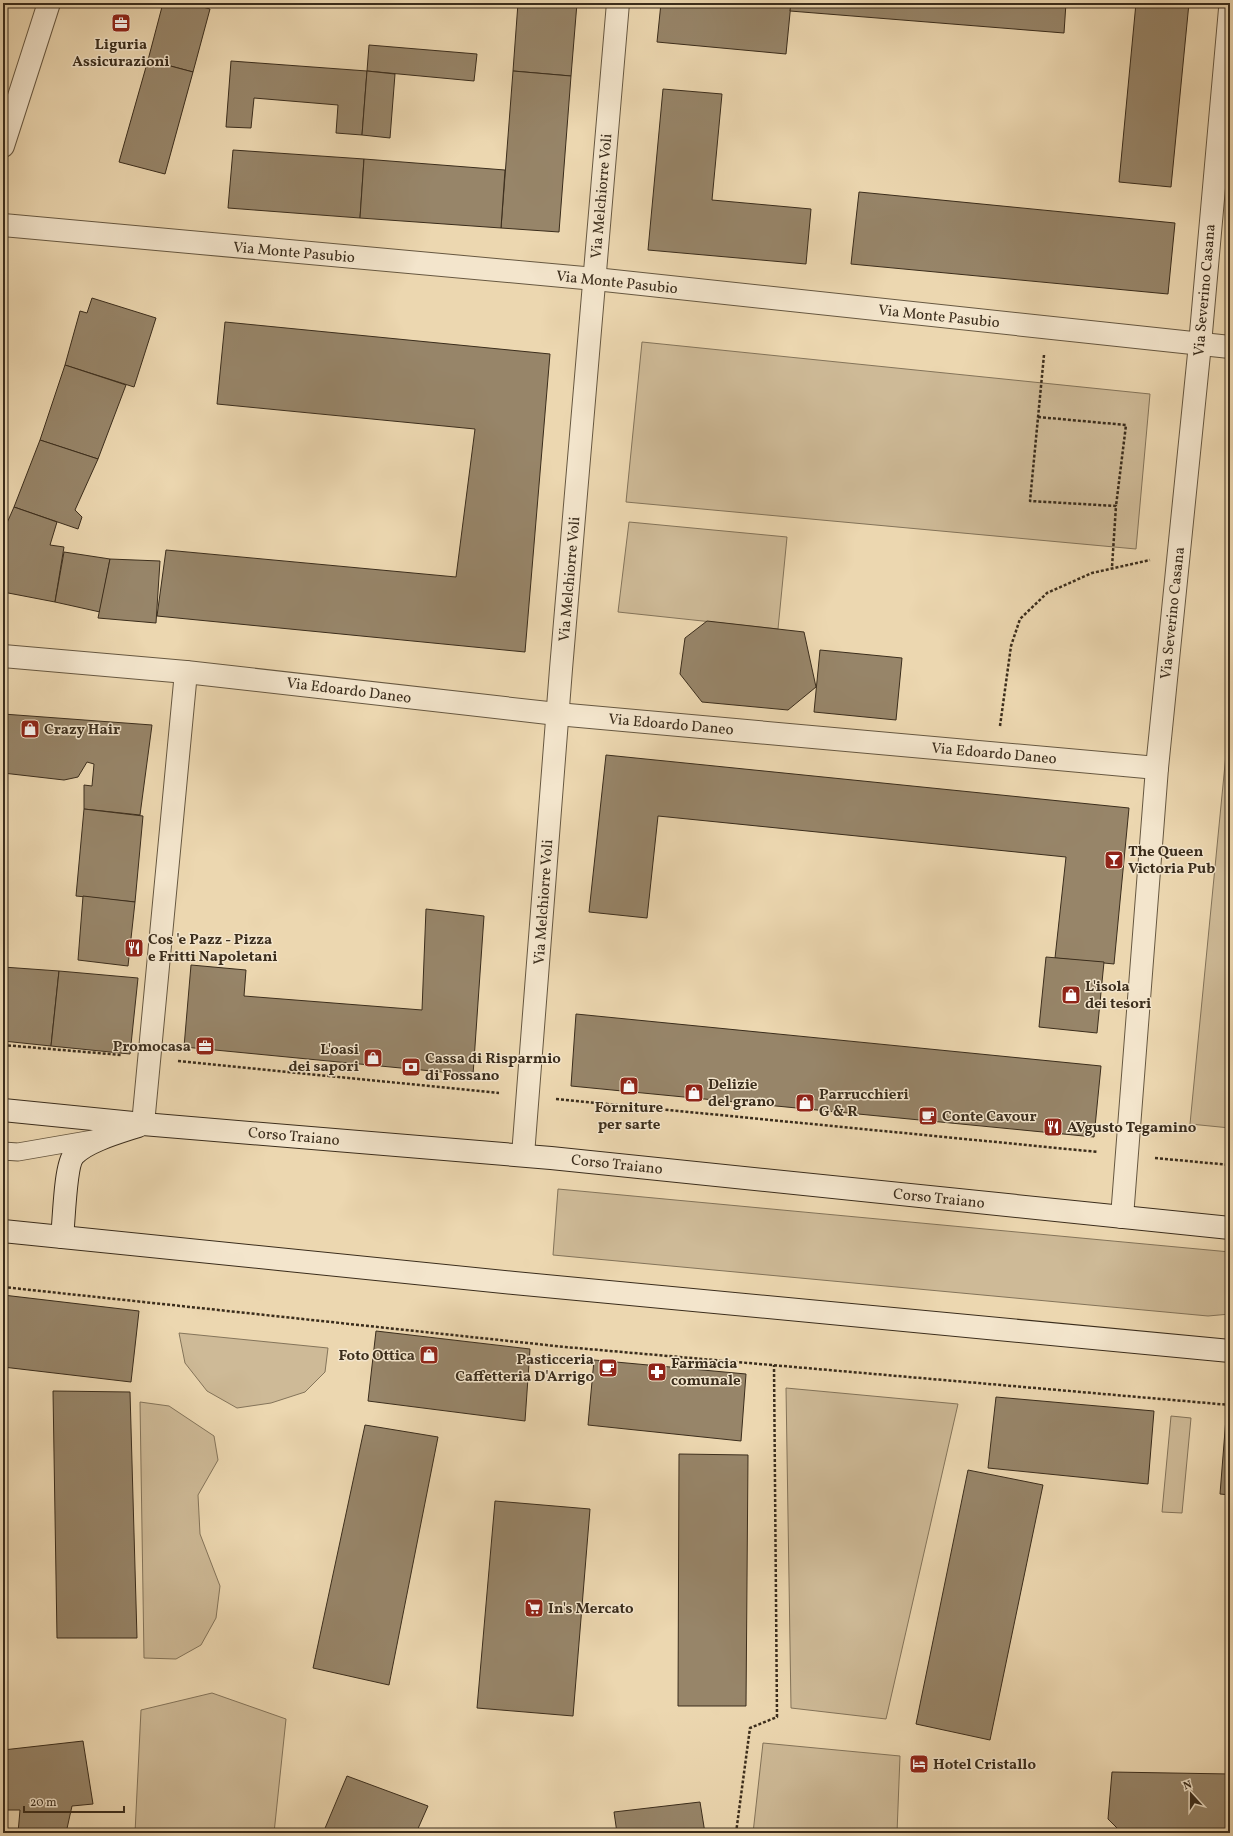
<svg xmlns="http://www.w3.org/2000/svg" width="1233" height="1836" font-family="Vollkorn,serif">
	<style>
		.green { fill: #ceba97; stroke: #84745a }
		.building { fill: #978569; stroke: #3b2d1c }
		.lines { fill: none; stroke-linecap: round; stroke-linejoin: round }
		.lane-casing { stroke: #675841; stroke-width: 19 }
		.street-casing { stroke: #675841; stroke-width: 24 }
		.secondary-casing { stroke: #3b2d1c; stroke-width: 24 }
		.path { stroke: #3b2d1c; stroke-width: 2.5; stroke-dasharray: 3 2; stroke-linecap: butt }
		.lane { stroke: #f3e5cc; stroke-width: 17 }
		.street { stroke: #f3e5cc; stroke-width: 22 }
		.secondary { stroke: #f3e5cc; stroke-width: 22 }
		.labels { text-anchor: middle; stroke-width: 3; stroke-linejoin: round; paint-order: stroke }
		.poi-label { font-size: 15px; font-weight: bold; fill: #3b2d1c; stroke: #f3e5cc; text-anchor: start }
		.street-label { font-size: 15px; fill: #3b2d1c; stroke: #f3e5cc }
	</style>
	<rect width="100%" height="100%" fill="#ecd7b0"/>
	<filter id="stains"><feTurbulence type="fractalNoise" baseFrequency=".005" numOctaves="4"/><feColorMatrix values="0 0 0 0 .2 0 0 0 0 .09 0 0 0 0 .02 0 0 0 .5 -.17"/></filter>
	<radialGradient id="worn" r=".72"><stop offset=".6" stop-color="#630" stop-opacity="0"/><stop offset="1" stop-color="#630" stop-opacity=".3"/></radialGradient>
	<!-- green -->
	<g class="green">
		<path d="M642,342L1150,394L1136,549L626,502Z"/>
		<path d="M629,522L787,537L778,629L618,612Z"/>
		<path d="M1230,713V1128L1190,1124Z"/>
		<path d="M558,1189L1230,1252V1314L1208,1316L553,1255Z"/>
		<path d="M179,1333L328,1348L325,1372L305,1392L271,1403L237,1408L207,1391L185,1363Z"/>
		<path d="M786,1388L958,1404L886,1719L791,1708Z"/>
		<path d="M140,1402L169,1406L214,1436L218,1460L198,1495L200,1534L220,1586L216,1618L201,1645L176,1659L144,1658Z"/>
		<path d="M1171,1416L1191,1418L1182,1513L1162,1512Z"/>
		<path d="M212,1693L286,1719L274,1833H135L141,1710Z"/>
		<path d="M763,1743L900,1756L897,1833H753Z"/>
	</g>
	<!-- building -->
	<g class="building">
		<path d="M163,3H188L210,9L193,72L148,60Z"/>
		<path d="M518,3H577L571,76L513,71Z"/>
		<path d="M661,3H791L786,54L657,42Z"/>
		<path d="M791,3H1066L1064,33L790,11Z"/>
		<path d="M1136,3H1189L1171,187L1119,182Z"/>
		<path d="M369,45L477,54L474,81L367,71Z"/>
		<path d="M148,60L193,72L165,174L119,162Z"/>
		<path d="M231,61L367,71L362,135L336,133L338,105L254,98L251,128L226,127Z"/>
		<path d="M367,71L395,74L390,138L362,135Z"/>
		<path d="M513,71L571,76L559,232L501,228Z"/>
		<path d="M663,89L722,94L712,200L811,209L806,264L648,250Z"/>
		<path d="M233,150L364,159L360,218L228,208Z"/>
		<path d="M364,159L505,170L501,228L360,218Z"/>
		<path d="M859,192L1175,223L1168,294L851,264Z"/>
		<path d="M92,298L156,318L134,387L65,365L80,311L87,313Z"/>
		<path d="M225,322L550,354L525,652L157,616L166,550L456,577L475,429L217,404Z"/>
		<path d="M65,365L126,385L98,459L40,440Z"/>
		<path d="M40,440L98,459L75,510L82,517L78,529L14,507Z"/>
		<path d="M14,507L57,522L50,545L64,547L55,602L3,592V532Z"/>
		<path d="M64,552L110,559L100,612L55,602Z"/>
		<path d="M110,559L160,561L156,623L98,618Z"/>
		<path d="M707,621L804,632L816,687L788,710L702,702L680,674L685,638Z"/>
		<path d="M820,650L902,658L896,720L814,712Z"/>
		<path d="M3,714L152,725L140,815L84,809V785L92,786L94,764L87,762L78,777L64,780L3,773Z"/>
		<path d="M606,755L1129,808L1114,964L1055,958L1066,857L658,816L647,918L589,912Z"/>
		<path d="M84,809L143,816L135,902L76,896Z"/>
		<path d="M83,896L135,902L128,966L78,960Z"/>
		<path d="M426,909L484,916L473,1075L184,1047L191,965L246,970L244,996L422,1010Z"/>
		<path d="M1046,957L1104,962L1097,1033L1039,1027Z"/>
		<path d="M3,967L59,971L51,1046L3,1041Z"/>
		<path d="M59,971L138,978L130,1054L51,1046Z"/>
		<path d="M576,1014L1101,1066L1094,1137L571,1086Z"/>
		<path d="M3,1295L139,1311L131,1382L3,1367Z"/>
		<path d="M376,1331L530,1349L525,1421L368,1401Z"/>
		<path d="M594,1360L746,1374L741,1441L588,1425Z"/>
		<path d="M53,1391L130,1392L137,1638H57Z"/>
		<path d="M996,1397L1154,1411L1148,1484L988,1468Z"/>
		<path d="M1226,1418H1230V1495L1220,1494Z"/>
		<path d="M365,1425L438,1437L389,1685L313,1668Z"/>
		<path d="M679,1454L748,1455L746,1706H678Z"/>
		<path d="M968,1470L1043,1485L990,1740L916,1724Z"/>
		<path d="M495,1501L590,1509L573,1716L477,1708Z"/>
		<path d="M83,1741L93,1804L72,1806L66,1833H18L20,1810H6L3,1788V1750Z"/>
		<path d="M1112,1772L1230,1774V1833H1122L1108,1819Z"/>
		<path d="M347,1776L428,1806L416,1833H323Z"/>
		<path d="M700,1802L705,1833H617L614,1812Z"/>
		<path d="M3,1828L13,1833H3Z"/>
	</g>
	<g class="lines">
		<defs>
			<path id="lane" d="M3,1151L18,1152L93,1139"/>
			<g id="street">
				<path d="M3,146L49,3"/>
				<path d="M3,225L595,279L1230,347"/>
				<path d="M3,656L186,672L557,714L1157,768"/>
				<path d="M143,1124L186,672"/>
				<path d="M523,1155L561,669L618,3"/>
				<path d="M1122,1217L1157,768L1200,344L1230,9"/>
			</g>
			<g id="secondary">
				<path d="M3,1110L143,1124L551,1158L1230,1228"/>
				<path d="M3,1231L514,1283L1230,1351"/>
				<path d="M62,1237C64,1222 65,1165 74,1155C87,1141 120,1132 138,1126"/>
			</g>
		</defs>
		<!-- lane casing -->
		<use href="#lane" class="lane-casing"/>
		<!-- street casing -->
		<use href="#street" class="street-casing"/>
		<!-- secondary casing -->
		<use href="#secondary" class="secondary-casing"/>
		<!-- path -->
		<g class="path">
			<path d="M1044,355L1030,501L1116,506L1112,567"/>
			<path d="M1038,417L1126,425L1116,506"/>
			<path d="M1000,726L1011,646L1020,619L1047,593L1092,573L1150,560"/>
			<path d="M3,1045L121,1055"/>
			<path d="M178,1061L499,1093"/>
			<path d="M556,1099L1098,1152"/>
			<path d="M1155,1158L1230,1165"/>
			<path d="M3,1287L565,1347L1230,1405"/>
			<path d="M736,1833L750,1728L777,1717L774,1365"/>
		</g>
		<!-- lane -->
		<use href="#lane" class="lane"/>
		<!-- street -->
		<use href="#street" class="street"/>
		<!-- secondary -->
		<use href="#secondary" class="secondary"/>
	</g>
	<!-- icons -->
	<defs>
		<symbol id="office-square" viewBox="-11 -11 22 22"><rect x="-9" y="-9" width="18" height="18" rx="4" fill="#8f2418" stroke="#f3e5cc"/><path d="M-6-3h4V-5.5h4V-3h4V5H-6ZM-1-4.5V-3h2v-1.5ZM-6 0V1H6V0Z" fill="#fff"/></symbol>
		<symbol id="shop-square" viewBox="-11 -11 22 22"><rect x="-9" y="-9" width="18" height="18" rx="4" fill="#8f2418" stroke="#f3e5cc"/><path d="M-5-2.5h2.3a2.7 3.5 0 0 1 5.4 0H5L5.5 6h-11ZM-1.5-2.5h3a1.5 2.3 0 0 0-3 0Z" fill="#fff"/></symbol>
		<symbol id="bar-square" viewBox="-11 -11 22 22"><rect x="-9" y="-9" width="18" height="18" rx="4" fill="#8f2418" stroke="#f3e5cc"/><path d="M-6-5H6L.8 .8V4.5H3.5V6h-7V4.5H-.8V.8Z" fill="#fff"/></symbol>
		<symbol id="restaurant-square" viewBox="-11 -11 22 22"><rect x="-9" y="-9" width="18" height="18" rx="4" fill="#8f2418" stroke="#f3e5cc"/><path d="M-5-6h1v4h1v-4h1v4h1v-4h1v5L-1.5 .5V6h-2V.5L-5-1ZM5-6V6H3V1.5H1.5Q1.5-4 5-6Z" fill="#fff"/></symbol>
		<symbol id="bank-square" viewBox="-11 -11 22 22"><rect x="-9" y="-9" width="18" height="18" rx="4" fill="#8f2418" stroke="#f3e5cc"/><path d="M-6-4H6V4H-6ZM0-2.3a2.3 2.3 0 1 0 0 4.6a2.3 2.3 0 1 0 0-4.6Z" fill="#fff"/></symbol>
		<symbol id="cafe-square" viewBox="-11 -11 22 22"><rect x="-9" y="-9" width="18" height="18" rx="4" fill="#8f2418" stroke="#f3e5cc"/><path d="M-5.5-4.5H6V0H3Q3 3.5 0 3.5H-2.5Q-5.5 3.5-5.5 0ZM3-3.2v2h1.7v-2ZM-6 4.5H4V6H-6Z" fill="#fff"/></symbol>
		<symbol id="pharmacy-square" viewBox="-11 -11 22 22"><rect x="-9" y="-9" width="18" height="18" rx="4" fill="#8f2418" stroke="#f3e5cc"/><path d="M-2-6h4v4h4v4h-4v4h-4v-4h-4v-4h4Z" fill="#fff"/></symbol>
		<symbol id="supermarket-square" viewBox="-11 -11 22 22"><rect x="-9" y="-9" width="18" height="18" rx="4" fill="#8f2418" stroke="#f3e5cc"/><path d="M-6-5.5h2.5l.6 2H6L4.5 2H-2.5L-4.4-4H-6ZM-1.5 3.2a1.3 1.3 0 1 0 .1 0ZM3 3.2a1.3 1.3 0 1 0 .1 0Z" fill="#fff"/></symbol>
		<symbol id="hotel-square" viewBox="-11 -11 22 22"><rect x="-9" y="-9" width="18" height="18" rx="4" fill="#8f2418" stroke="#f3e5cc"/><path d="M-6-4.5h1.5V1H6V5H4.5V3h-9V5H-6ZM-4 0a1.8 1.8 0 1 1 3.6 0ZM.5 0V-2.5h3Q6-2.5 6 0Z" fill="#fff"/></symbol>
	</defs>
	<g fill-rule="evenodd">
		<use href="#office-square" x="110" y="12" width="22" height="22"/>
		<use href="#shop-square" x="19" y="718" width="22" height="22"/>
		<use href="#bar-square" x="1103" y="849" width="22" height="22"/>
		<use href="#restaurant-square" x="123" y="937" width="22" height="22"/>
		<use href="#shop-square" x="1060" y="984" width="22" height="22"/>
		<use href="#office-square" x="194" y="1035" width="22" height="22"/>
		<use href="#shop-square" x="362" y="1047" width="22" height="22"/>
		<use href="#bank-square" x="400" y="1056" width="22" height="22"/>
		<use href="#shop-square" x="618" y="1075" width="22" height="22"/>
		<use href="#shop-square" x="683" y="1082" width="22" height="22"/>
		<use href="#shop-square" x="794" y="1092" width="22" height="22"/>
		<use href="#cafe-square" x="917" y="1105" width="22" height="22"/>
		<use href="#restaurant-square" x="1042" y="1116" width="22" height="22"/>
		<use href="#shop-square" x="418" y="1344" width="22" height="22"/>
		<use href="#cafe-square" x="597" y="1357" width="22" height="22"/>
		<use href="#pharmacy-square" x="646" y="1361" width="22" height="22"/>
		<use href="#supermarket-square" x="523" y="1597" width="22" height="22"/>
		<use href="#hotel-square" x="908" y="1753" width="22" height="22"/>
	</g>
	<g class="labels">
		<!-- poi labels -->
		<g class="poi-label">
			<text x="121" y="49" text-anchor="middle">Liguria<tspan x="121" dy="17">Assicurazioni</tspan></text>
			<text x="44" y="734">Crazy Hair</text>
			<text x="1128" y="856">The Queen<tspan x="1128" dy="17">Victoria Pub</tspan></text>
			<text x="148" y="944">Cos 'e Pazz - Pizza<tspan x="148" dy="17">e Fritti Napoletani</tspan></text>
			<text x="1085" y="991">L'isola<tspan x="1085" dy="17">dei tesori</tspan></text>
			<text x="191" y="1051" text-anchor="end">Promocasa</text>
			<text x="359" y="1054" text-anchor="end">L'oasi<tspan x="359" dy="17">dei sapori</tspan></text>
			<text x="425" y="1063">Cassa di Risparmio<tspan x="425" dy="17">di Fossano</tspan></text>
			<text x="708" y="1089">Delizie<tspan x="708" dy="17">del grano</tspan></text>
			<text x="819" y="1099">Parrucchieri<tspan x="819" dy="17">G &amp; R</tspan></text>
			<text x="629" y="1112" text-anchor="middle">Forniture<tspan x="629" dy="17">per sarte</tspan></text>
			<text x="942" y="1121">Conte Cavour</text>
			<text x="1067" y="1132">AVgusto Tegamino</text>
			<text x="415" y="1360" text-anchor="end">Foto Ottica</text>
			<text x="594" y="1364" text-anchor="end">Pasticceria<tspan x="594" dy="17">Caffetteria D'Arrigo</tspan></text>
			<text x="671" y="1368">Farmacia<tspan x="671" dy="17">comunale</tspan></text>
			<text x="548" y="1613">In's Mercato</text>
			<text x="933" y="1769">Hotel Cristallo</text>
		</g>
		<!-- street labels -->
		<g class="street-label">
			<text transform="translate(601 196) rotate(-85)" y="5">Via Melchiorre Voli</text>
			<text transform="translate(294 252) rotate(5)" y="5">Via Monte Pasubio</text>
			<text transform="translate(617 282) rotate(6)" y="5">Via Monte Pasubio</text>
			<text transform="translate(1204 290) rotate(-85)" y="5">Via Severino Casana</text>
			<text transform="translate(939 316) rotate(6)" y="5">Via Monte Pasubio</text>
			<text transform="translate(569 579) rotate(-85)" y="5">Via Melchiorre Voli</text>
			<text transform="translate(1172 613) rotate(-84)" y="5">Via Severino Casana</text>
			<text transform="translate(349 690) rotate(7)" y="5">Via Edoardo Daneo</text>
			<text transform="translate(671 724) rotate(5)" y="5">Via Edoardo Daneo</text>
			<text transform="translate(994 753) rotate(5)" y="5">Via Edoardo Daneo</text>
			<text transform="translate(543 902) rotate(-86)" y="5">Via Melchiorre Voli</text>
			<text transform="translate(294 1136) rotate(5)" y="5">Corso Traiano</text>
			<text transform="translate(617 1164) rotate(6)" y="5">Corso Traiano</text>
			<text transform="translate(939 1198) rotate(6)" y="5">Corso Traiano</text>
		</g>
	</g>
	<!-- margin -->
	<rect width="1233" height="1836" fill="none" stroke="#ecd7b0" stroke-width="16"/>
	<rect x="4" y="4" width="1225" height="1828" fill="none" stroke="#3b2d1c" stroke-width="2"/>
	<rect x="8" y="8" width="1217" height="1820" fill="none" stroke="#3b2d1c"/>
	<!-- north arrow -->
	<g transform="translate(1191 1794) rotate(339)" stroke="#f3e5cc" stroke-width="3" paint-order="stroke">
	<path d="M0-3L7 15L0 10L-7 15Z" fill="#3b2d1c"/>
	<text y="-6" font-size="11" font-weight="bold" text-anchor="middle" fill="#3b2d1c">N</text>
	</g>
	<!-- scale -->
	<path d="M24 1806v6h100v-6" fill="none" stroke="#3b2d1c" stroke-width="2"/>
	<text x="30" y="1806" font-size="12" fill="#3b2d1c" stroke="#f3e5cc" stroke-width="3" paint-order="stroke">20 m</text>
	<rect width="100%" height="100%" filter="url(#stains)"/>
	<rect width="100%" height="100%" fill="url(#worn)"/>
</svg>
